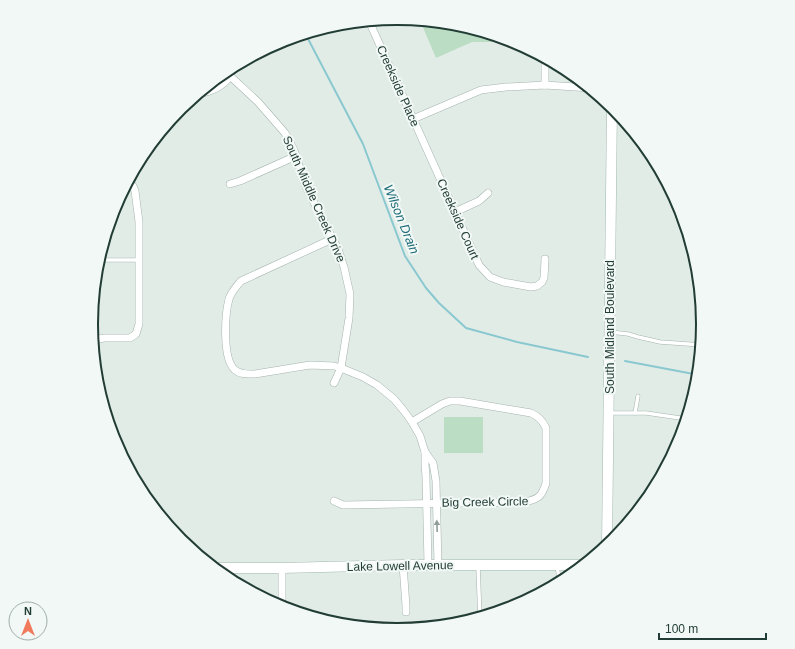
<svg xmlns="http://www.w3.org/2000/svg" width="795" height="649" font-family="Arial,sans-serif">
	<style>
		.green { fill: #bbddc3 }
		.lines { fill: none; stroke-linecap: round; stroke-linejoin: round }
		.stream { stroke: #8ac8d0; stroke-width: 2 }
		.lane-casing { stroke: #a5b4ae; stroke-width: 4.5 }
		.street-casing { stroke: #a5b4ae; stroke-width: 8 }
		.secondary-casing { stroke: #a0b8af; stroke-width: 11 }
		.lane { stroke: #fff; stroke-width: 3.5 }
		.street { stroke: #fff; stroke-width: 7 }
		.secondary { stroke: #fff; stroke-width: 10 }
		.oneway { fill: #909e9a }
		.labels { text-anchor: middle; stroke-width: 4; stroke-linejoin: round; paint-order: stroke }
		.street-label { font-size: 12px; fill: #223d35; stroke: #f2f8f5 }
		.water-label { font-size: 13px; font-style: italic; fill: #1d6c78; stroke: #f2f8f5 }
		.rim { fill: none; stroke: #223d35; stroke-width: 2 }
	</style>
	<rect width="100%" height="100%" fill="#e2ece7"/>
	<!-- green -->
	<g class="green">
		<path d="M442,22L458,24L498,36L497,42H472L436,58L422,25Z"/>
		<rect x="444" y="417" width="39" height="36"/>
	</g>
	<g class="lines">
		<!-- stream -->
		<g class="stream">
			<path d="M306,35L363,144L405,256L426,288L439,303L466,328L517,342L588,357"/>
			<path d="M625,361L699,375"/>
		</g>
		<defs>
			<g id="lane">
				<path d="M98,260H139"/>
				<path d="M610,332L628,334L638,337L660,342L702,345"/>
				<path d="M609,413H646L687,419"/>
				<path d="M635,413L638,396"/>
				<path d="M557,566L560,584"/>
				<path d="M478,567L480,618"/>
			</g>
			<g id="street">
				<path d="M369,21L479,265L490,277L503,282L531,287L537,286L542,282L544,278L545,259"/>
				<path d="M545,57V85"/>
				<path d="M230,76L258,102L285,133L294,150L306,187L338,249L344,267L350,294L349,318L341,368L334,383"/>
				<path d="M197,94C209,92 223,87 230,76C231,73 232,69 233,67"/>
				<path d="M413,119L481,90L506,87L545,85L590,88"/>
				<path d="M230,184L240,181L296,156"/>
				<path d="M455,212L479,201L488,193"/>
				<path d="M332,239L241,281C236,287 231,292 229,299C225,314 222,359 235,370C241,375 248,374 255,374L310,365L334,366L341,368L363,377L377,385L394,399L404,411L412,422L420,436L425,452L433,463L436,481L438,565"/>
				<path d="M93,340L104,338H130L136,334L139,324V222L135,191L133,186L127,184"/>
				<path d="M425,452V464L426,477L428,564"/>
				<path d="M334,501L343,505L525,502C539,499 542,496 546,483V428C542,420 539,417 531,413L460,401H450L442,404L412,422"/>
				<path d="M403,565L406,606V612"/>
				<path d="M282,568V608"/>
			</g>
			<g id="secondary">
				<path d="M607,547L612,106"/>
				<path d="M214,568H282L403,565H586"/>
			</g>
		</defs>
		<!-- lane casing -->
		<use href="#lane" class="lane-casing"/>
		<!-- street casing -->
		<use href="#street" class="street-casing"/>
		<!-- secondary casing -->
		<use href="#secondary" class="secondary-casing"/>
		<!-- lane -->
		<use href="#lane" class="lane"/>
		<!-- street -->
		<use href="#street" class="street"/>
		<!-- secondary -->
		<use href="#secondary" class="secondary"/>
	</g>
	<!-- one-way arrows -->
	<defs><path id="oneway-solid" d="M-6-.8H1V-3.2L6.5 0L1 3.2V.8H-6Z"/></defs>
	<use class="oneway" href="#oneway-solid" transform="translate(437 526) rotate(-92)"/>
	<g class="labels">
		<!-- street labels -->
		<g class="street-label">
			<text transform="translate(398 86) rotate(66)" y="4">Creekside Place</text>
			<text transform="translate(314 199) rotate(66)" y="4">South Middle Creek Drive</text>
			<text transform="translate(458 219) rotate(66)" y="4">Creekside Court</text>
			<text transform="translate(610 327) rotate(-90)" y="4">South Midland Boulevard</text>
			<text transform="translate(485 502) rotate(-1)" y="4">Big Creek Circle</text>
			<text transform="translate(400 566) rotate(-1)" y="4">Lake Lowell Avenue</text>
		</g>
		<!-- water labels -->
		<g class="water-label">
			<text transform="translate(402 219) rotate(68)" y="5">Wilson Drain</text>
		</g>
	</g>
	<!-- crop -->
	<path d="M0 0H795V649H0ZM98 324a299 299 0 1 1 598 0a299 299 0 1 1-598 0Z" fill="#f2f8f5" fill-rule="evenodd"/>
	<path class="rim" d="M98 324a299 299 0 1 1 598 0a299 299 0 1 1-598 0Z"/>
	<!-- north arrow -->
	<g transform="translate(28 621)"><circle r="19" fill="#f2f8f5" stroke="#9fada8"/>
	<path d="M0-3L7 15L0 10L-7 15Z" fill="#f07a5b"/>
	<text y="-6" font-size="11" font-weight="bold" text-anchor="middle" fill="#223d35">N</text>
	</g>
	<!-- scale -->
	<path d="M659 633v6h107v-6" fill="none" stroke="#223d35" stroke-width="2"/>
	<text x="665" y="633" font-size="12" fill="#223d35" stroke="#f2f8f5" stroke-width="3" paint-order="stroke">100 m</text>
</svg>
